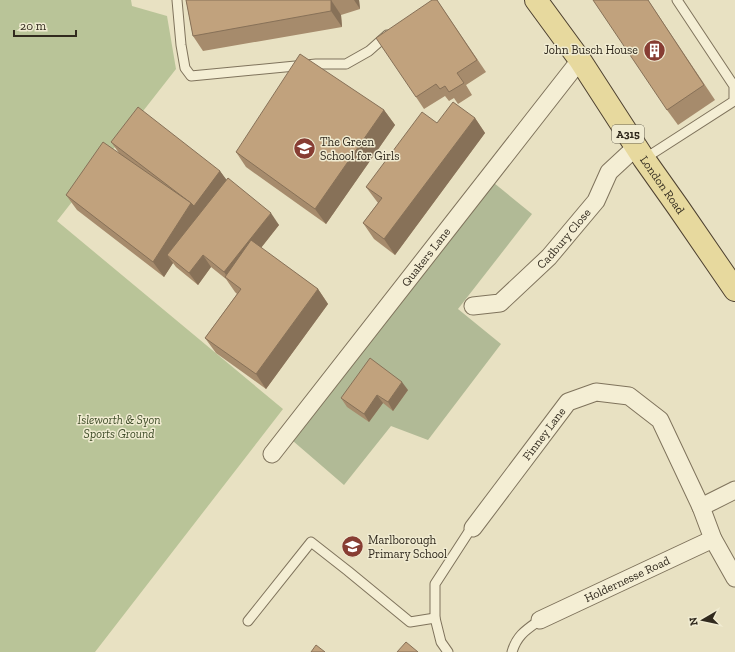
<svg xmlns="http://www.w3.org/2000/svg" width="735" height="652" font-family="'Zilla Slab',serif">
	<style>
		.green { fill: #b9c498 }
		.cemetery { fill: #b1ba96 }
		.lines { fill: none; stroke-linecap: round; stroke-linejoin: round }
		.lane-casing { stroke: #7f735c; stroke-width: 11 }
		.street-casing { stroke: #7f735c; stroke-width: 19 }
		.primary-casing { stroke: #4e4130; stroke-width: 24 }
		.lane { stroke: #f4eed4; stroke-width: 9 }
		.street { stroke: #f4eed4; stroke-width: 17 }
		.primary { stroke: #e7d99e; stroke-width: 22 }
		.wall { fill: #a68b6c }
		.shaded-wall { fill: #877158 }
		.building { fill: #c1a27d; stroke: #877158 }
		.labels { text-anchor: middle; stroke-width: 3; stroke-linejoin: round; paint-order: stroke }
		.shield { fill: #f0ebd1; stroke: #6a6454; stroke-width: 1 }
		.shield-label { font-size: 11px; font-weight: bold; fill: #312a1e }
		.poi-label { font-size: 12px; fill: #312a1e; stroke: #f0ebd1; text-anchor: start }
		.street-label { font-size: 12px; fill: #312a1e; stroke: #f0ebd1 }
		.park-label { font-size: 12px; font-style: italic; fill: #3d4b27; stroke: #f0ebd1 }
	</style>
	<rect width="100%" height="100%" fill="#e8e1c2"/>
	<!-- green -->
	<path class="green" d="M0,0H131L132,6L167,16L176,69L57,221L283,409L95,652H0Z"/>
	<!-- cemetery -->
	<path class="cemetery" d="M494,183L532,214L458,309L501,344L428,440L391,426L344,485L293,441Z"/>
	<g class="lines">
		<defs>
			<g id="lane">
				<path d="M177,0L181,45L185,68L191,76L316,64H346L369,51L387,35"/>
				<path d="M644,159L734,101V86L677,0"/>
				<path d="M248,621L311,542L348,571L410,622L435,618"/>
				<path d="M448,652L441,642L435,618V584L468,533L473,528"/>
				<path d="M512,652C517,635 526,630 540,620"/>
			</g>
			<g id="street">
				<path id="s1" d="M473,306L500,303L549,257L596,201L609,172L636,147"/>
				<path id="s2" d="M272,454L580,60"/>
				<path d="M701,507L735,490"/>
				<path id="s3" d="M473,528L568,402L596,392L629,396L660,420L701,507L713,539L735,578"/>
				<path id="s4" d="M540,620L713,539"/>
			</g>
			<g id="primary">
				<path id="s5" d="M536,0L580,60L644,159L678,207L735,290"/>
			</g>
		</defs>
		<!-- lane casing -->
		<use href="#lane" class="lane-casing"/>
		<!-- street casing -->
		<use href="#street" class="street-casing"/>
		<!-- primary casing -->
		<use href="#primary" class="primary-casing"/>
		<!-- lane -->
		<use href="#lane" class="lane"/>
		<!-- street -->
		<use href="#street" class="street"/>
		<!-- primary -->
		<use href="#primary" class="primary"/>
	</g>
	<!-- wall -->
	<g class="wall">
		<path d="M186,0H359L360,9L341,15L342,27L203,51L193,36Z"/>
		<path d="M437,0L486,72L466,85L472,95L458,104L454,98L449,101L445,96L424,109L416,97Z"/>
		<path d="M648,0L715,100L678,125L667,110Z"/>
		<path d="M384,110L395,125L326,224L246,167L236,152Z"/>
		<path d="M475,118L485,133L395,255L374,239L363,223L378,203L366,187L437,123Z"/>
		<path d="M111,142L220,171L226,180L279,225L261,248L318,289L328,304L266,389L216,353L205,338L237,294L235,292L226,279L211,267L198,285L176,267L173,263L164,277L77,210L66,195L119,153Z"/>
		<path d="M408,390L393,411L383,403L369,422L347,407L341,398Z"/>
	</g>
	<!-- shaded-wall -->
	<g class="shaded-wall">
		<path d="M331,0L341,15L342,27L331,11Z"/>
		<path d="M354,0H359L360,9Z"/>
		<path d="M384,110L395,125L326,224L315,209Z"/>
		<path d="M475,118L485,133L395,255L384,239Z"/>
		<path d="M220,171L229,183L167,255L173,263L164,277L153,262L191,203Z"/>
		<path d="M271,213L279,225L233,283L230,281L224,272Z"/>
		<path d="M203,255L211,267L198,285L189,273Z"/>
		<path d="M318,289L328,304L266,389L256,374Z"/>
		<path d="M402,382L408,390L393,411L388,402Z"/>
		<path d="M377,395L383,403L369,422L364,414Z"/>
	</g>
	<!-- building -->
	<g class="building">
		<path d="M186,0H331V11L193,36Z"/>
		<path d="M432,0H437L477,60L457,73L464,83L449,92L445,86L440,89L436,84L416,97L376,38Z"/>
		<path d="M593,0H648L704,85L667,110Z"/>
		<path d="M300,54L384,110L315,209L236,152Z"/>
		<path d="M453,102L475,118L384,239L363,223L382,198L366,187L422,112L437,123Z"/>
		<path d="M138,107L220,171L194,206L191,203L175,191L111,142Z"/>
		<path d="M103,142L191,203L153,262L66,195Z"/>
		<path d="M228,178L271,213L224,272L203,255L189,273L167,255Z"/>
		<path d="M251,240L318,289L256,374L205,338L241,289L225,277Z"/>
		<path d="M370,358L402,382L388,402L377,395L364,414L341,398Z"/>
		<path d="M406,642L418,652H397Z"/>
		<path d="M316,645L325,652H311Z"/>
	</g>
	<!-- icons -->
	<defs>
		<symbol id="building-disc" viewBox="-11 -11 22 22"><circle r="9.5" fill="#873d33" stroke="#f0ebd1"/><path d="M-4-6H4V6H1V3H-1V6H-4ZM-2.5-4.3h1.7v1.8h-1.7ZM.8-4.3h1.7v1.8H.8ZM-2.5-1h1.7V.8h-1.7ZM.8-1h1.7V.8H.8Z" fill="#fff"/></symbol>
		<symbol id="school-disc" viewBox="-11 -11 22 22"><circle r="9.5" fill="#873d33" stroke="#f0ebd1"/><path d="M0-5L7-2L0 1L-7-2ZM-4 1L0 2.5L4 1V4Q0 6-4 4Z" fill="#fff"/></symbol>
	</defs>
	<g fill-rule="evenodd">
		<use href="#building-disc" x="642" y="38" width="25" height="25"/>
		<use href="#school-disc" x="292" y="136" width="25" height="25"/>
		<use href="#school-disc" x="340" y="534" width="25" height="25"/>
	</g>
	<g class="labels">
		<!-- shield labels -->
		<rect class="shield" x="612" y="125" width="32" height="18" rx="3"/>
		<g class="shield-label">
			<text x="628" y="138">A315</text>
		</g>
		<!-- poi labels -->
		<g class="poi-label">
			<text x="638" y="54" text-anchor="end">John Busch House</text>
			<text x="320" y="146">The Green<tspan x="320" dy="14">School for Girls</tspan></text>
			<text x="368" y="544">Marlborough<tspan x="368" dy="14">Primary School</tspan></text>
		</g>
		<!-- street labels -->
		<g class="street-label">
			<text dy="4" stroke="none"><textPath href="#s5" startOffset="224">London Road</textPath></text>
			<text dy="4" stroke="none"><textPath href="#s1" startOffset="118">Cadbury Close</textPath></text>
			<text dy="4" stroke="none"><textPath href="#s2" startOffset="250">Quakers Lane</textPath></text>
			<text dy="4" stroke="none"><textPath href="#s3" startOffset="118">Finney Lane</textPath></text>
			<text dy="4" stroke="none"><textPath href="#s4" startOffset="96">Holdernesse Road</textPath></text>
		</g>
		<!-- park labels -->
		<g class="park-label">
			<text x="119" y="424">Isleworth &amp; Syon<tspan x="119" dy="14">Sports Ground</tspan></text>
		</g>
	</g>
	<!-- north arrow -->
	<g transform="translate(703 620) rotate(261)" stroke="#f0ebd1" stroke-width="3" paint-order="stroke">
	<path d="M0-3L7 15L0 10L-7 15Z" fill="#312a1e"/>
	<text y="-6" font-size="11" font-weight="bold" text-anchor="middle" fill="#312a1e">N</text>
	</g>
	<!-- scale -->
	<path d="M14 30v6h62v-6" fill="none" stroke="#312a1e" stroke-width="2"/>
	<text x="20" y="30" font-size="12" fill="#312a1e" stroke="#f0ebd1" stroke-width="3" paint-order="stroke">20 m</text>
</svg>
